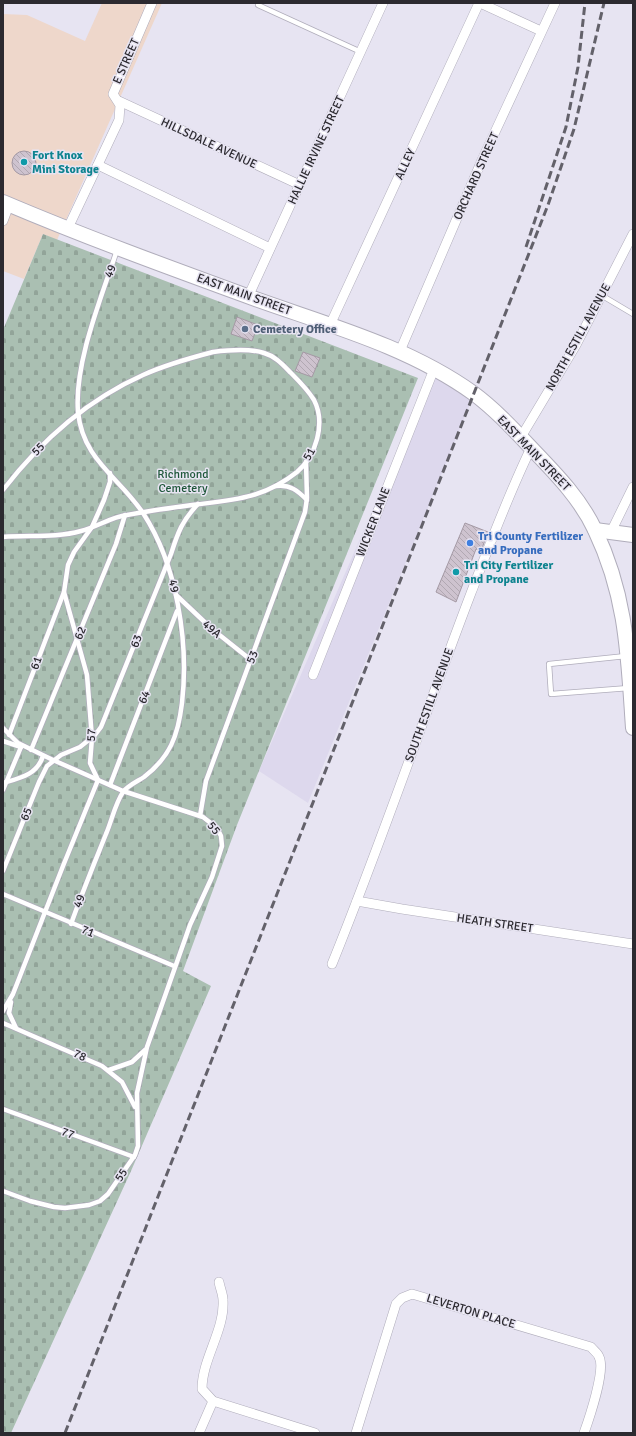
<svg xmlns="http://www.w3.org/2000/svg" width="636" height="1436" font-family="Signika,sans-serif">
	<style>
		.commercial { fill: #eed7cb }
		.built { fill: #ddd8ed }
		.cemetery { fill: url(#cemetery-stones) }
		.building { fill: url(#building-back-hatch); stroke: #a499a4 }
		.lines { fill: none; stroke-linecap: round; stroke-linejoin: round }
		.lane-casing { stroke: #b0adbb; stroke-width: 6 }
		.street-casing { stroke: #b0adbb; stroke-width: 10 }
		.primary-casing { stroke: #b0adbb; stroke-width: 16 }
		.lane { stroke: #fff; stroke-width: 4.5 }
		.street { stroke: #fff; stroke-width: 9 }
		.primary { stroke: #fff; stroke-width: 14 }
		.rail { stroke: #63616a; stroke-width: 3; stroke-dasharray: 8 4; stroke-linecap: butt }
		.culture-dot { fill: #0f9aa8; stroke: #e7e4f2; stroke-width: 1.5 }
		.service-dot { fill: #5c6f8a; stroke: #e7e4f2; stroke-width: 1.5 }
		.shop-dot { fill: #3f7fe0; stroke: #e7e4f2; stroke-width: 1.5 }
		.labels { text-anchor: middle; stroke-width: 3; stroke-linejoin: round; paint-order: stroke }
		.street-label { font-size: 12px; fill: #2c2a30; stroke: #e7e4f2 }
		.culture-label { font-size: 12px; font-weight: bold; fill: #0d838f; stroke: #e7e4f2; text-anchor: start }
		.service-label { font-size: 12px; font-weight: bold; fill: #4e5e75; stroke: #e7e4f2; text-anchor: start }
		.park-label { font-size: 12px; fill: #1e573a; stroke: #e7e4f2 }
		.shop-label { font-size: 12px; font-weight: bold; fill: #366cbe; stroke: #e7e4f2; text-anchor: start }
	</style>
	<defs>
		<pattern id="cemetery-stones" width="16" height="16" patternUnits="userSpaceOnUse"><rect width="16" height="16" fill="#aabfb2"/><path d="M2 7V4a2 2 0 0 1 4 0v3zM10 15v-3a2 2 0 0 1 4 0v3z" fill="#92a499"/></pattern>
		<pattern id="building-back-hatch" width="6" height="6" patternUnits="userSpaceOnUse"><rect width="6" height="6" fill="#cec3cf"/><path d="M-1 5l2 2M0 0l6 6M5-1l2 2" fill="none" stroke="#b1a8b2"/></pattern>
	</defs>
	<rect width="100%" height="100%" fill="#e7e4f2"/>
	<!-- commercial -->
	<path class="commercial" d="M102,3H162L57,240L43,234L24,279L3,271V14L27,15L85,41Z"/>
	<!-- built -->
	<path class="built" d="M434,369L474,394L308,803L259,771Z"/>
	<!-- cemetery -->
	<path class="cemetery" d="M43,234L418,378L237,825L183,971L211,986L131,1171L11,1433H3V330Z"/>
	<!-- building -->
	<g class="building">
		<circle cx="24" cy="163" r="12"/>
		<path d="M237,317L258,325L252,341L231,334Z"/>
		<path d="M303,352L320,358L312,377L295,371Z"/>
		<path d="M465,523L488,532L481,551L476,549L456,602L436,592Z"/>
	</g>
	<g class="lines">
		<defs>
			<g id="lane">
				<path d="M258,5L361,52"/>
				<path d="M601,295L633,314"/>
				<path d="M276,486C290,484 298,491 307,500"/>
				<path d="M3,490C40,442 87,400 143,375C165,365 190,358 213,352C229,350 249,348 264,353C275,356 283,365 291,373C299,381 308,390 314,400C326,423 316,456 297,472C263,499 233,500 192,505C170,508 148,511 127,515C111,517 97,527 81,531C56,538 29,535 3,537"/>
				<path d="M176,595L212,629L251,660"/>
				<path d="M626,656L549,664L551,694L629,688"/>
				<path d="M3,728L18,743L53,760L123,791L203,817L217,828L221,836L222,846L212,877L190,925L147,1047L137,1093L138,1146L135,1155L108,1194L100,1201L89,1205L65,1208L54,1207L30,1201L3,1191"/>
				<path d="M9,735L64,592"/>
				<path d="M3,741L21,747"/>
				<path d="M31,750L116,544L125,515"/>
				<path d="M3,783C20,778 37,775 43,756"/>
				<path d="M110,785L177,611"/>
				<path d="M3,790L21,747"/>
				<path d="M200,816L206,781L305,512L307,498L306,462"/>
				<path d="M3,871L39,782L47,766L61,755L80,747L95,735L101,727L171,554C178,532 182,521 198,504"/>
				<path d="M3,894L174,966"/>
				<path d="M71,924C82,893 94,864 106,834C112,820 115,804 123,792C127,786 138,781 144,777C170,757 178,736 182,703C189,642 177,565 143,513C118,476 83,460 78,412C74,363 102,296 117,250"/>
				<path d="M11,1002L9,1013L16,1028"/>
				<path d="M3,1011L13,994L63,866L98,780L90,763L92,738L87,675L64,592L68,565L74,552L92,527L104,500L110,482V473"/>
				<path d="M3,1023L102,1066L122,1082L135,1107"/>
				<path d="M109,1070L132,1062L145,1050"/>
				<path d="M3,1109L134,1157"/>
			</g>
			<g id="street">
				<path d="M480,3L541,31"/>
				<path d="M119,101L300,185"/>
				<path d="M98,165L270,248"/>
				<path d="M3,221L9,205"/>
				<path d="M68,228L119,120L120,105L113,94L152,3"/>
				<path d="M248,297L383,3"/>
				<path d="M330,325L479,3"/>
				<path d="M400,351L482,160L555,3"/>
				<path d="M521,437L576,345L633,234"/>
				<path d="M611,532L633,487"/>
				<path d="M313,675L434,369"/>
				<path d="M357,901L402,909L633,944"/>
				<path d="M332,964C382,841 424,716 471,593C490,544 508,495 531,448"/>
				<path d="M219,1282C220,1288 223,1294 223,1300C225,1330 202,1359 202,1389L213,1401L315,1433"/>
				<path d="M199,1433L213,1401"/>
				<path d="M356,1433L396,1304L402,1298L412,1294L591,1347C593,1350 598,1353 599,1357C606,1369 589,1419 584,1433"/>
			</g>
			<g id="primary">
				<path d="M3,202C83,236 165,266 247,296C324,324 406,345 473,393C496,410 516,432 535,452C558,476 581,500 595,530C627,597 628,656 633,728"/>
				<path d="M595,530L633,535"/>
			</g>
		</defs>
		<!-- lane casing -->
		<use href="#lane" class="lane-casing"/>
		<!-- street casing -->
		<use href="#street" class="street-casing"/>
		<!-- primary casing -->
		<use href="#primary" class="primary-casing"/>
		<!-- lane -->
		<use href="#lane" class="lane"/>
		<!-- street -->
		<use href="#street" class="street"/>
		<!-- primary -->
		<use href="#primary" class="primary"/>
		<!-- rail -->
		<g class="rail">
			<path d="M526,247L566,127L578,67L585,3"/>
			<path d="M65,1433L548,205L574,129L604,3"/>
		</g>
	</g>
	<!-- markers -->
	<g class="culture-dot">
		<circle cx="24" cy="162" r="4"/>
		<circle cx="456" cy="572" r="4"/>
	</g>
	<circle class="service-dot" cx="245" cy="329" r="4"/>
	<circle class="shop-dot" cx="470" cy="543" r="4"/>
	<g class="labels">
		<!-- street labels -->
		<g class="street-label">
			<text transform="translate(126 61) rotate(-66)" y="4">E STREET</text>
			<text transform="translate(209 143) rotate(25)" y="4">HILLSDALE AVENUE</text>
			<text transform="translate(316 150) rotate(-65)" y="4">HALLIE IRVINE STREET</text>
			<text transform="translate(405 164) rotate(-65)" y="4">ALLEY</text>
			<text transform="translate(476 176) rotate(-66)" y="4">ORCHARD STREET</text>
			<text transform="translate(110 271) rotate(-69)" y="4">49</text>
			<text transform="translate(244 294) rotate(20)" y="4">EAST MAIN STREET</text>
			<text transform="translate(578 337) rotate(-61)" y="4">NORTH ESTILL AVENUE</text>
			<text transform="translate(38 449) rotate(-45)" y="4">55</text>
			<text transform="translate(534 453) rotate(46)" y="4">EAST MAIN STREET</text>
			<text transform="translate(309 454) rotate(-61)" y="4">51</text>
			<text transform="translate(373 522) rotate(-69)" y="4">WICKER LANE</text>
			<text transform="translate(174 586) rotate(77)" y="4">49</text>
			<text transform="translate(212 629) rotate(41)" y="4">49A</text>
			<text transform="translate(80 633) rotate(-68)" y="4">62</text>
			<text transform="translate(136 641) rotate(-69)" y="4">63</text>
			<text transform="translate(252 657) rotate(-68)" y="4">53</text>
			<text transform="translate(36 663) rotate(-70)" y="4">61</text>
			<text transform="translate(144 697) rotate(-68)" y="4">64</text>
			<text transform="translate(429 705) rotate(-70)" y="4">SOUTH ESTILL AVENUE</text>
			<text transform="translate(91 735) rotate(-87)" y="4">57</text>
			<text transform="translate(26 814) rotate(-68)" y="4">65</text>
			<text transform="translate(214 828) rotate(51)" y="4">55</text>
			<text transform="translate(79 901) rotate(-70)" y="4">49</text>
			<text transform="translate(495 923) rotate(8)" y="4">HEATH STREET</text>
			<text transform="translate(88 931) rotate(22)" y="4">71</text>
			<text transform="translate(80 1055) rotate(24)" y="4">78</text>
			<text transform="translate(68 1133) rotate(20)" y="4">77</text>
			<text transform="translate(121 1175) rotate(-56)" y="4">55</text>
			<text transform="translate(471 1311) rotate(17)" y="4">LEVERTON PLACE</text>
		</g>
		<!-- culture labels -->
		<g class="culture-label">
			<text x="32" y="159">Fort Knox<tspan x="32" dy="14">Mini Storage</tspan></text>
			<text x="464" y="569">Tri City Fertilizer<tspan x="464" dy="14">and Propane</tspan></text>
		</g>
		<!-- service labels -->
		<g class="service-label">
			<text x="253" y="333">Cemetery Office</text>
		</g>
		<!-- park labels -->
		<g class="park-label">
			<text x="183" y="478">Richmond<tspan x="183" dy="14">Cemetery</tspan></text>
		</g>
		<!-- shop labels -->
		<g class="shop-label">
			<text x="478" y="540">Tri County Fertilizer<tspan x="478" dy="14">and Propane</tspan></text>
		</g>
	</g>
	<!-- border -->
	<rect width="636" height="1436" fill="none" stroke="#2c2a30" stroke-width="8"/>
</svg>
